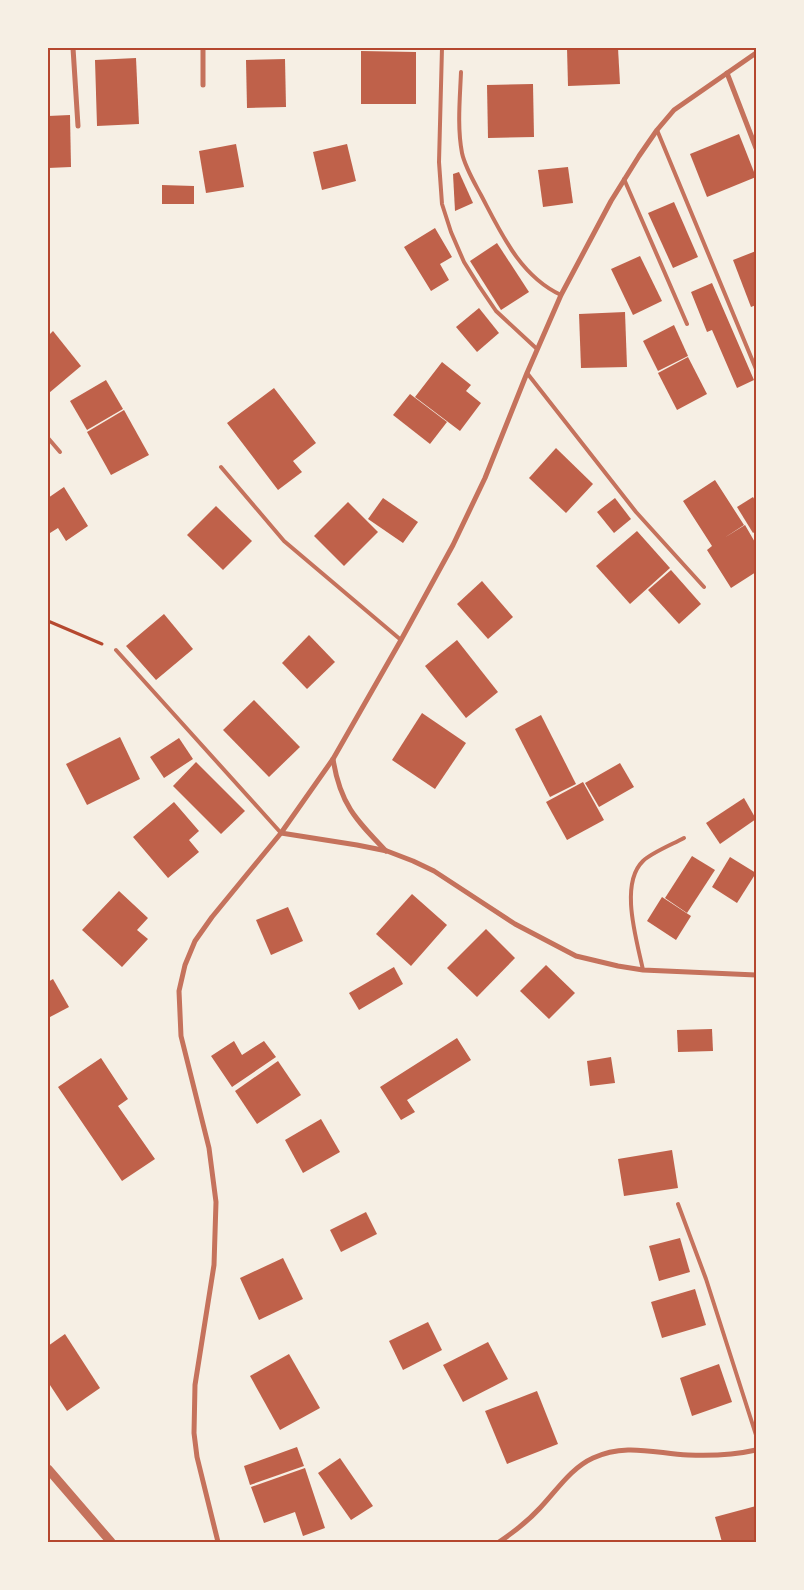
<svg xmlns="http://www.w3.org/2000/svg" width="804" height="1590" font-family="'Fira Sans Condensed',sans-serif">
	<style>
		.building { fill: #bf614a }
		.lines { fill: none; stroke-linecap: round; stroke-linejoin: round }
		.path { stroke: #b5482f; stroke-width: 3 }
		.service { stroke: #c5725c; stroke-width: 4 }
		.minor { stroke: #c5725c; stroke-width: 5 }
		.tertiary { stroke: #c5725c; stroke-width: 9 }
		.neatline { fill: none; stroke: #b5482f; stroke-width: 2 }
	</style>
	<rect width="100%" height="100%" fill="#f6efe4"/>
	<!-- building -->
	<g class="building">
		<path d="M567,48H618L620,84L568,86Z"/>
		<path d="M361,51L416,52V104H361Z"/>
		<path d="M136,58L139,124L97,126L95,60Z"/>
		<path d="M285,59L286,107L247,108L246,60Z"/>
		<path d="M533,84L534,137L488,138L487,85Z"/>
		<path d="M70,115L71,167L48,168V116Z"/>
		<path d="M739,134L756,177L707,197L690,154Z"/>
		<path d="M236,144L244,187L206,193L199,151Z"/>
		<path d="M347,144L356,181L322,190L313,152Z"/>
		<path d="M568,167L573,203L543,207L538,170Z"/>
		<path d="M459,172L473,203L455,211L453,174Z"/>
		<path d="M162,185L194,186V204H162Z"/>
		<path d="M674,202L698,257L673,268L648,213Z"/>
		<path d="M435,228L452,257L440,264L449,280L431,291L404,247Z"/>
		<path d="M497,243L529,292L501,310L470,261Z"/>
		<path d="M756,251V305L751,307L733,260Z"/>
		<path d="M640,256L662,301L633,315L611,269Z"/>
		<path d="M712,283L754,380L737,388L712,330L707,332L691,292Z"/>
		<path d="M479,308L499,333L477,352L456,327Z"/>
		<path d="M625,312L627,367L581,368L579,314Z"/>
		<path d="M674,325L688,356L658,371L643,341Z"/>
		<path d="M53,331L81,366L49,393L48,390V336Z"/>
		<path d="M688,357L707,394L677,410L658,373Z"/>
		<path d="M442,362L471,385L466,391L481,403L460,431L415,397Z"/>
		<path d="M106,380L123,409L87,430L70,401Z"/>
		<path d="M274,388L316,443L293,461L302,472L278,490L227,423Z"/>
		<path d="M410,394L447,422L430,444L393,415Z"/>
		<path d="M124,410L149,455L111,475L87,432Z"/>
		<path d="M556,448L593,484L566,513L529,478Z"/>
		<path d="M715,480L744,525L724,538L745,525L756,544V572L731,588L707,550L712,546L683,501Z"/>
		<path d="M64,487L88,526L66,541L58,528L50,533L48,529V498Z"/>
		<path d="M753,497L756,502V531L753,533L737,507Z"/>
		<path d="M383,498L418,522L403,543L368,519Z"/>
		<path d="M615,498L631,519L614,533L597,512Z"/>
		<path d="M348,502L378,532L344,566L314,536Z"/>
		<path d="M216,506L252,541L223,570L187,535Z"/>
		<path d="M637,531L670,568L630,604L596,566Z"/>
		<path d="M671,570L701,604L679,624L648,590Z"/>
		<path d="M482,581L513,617L488,639L457,604Z"/>
		<path d="M164,614L193,649L156,680L126,646Z"/>
		<path d="M309,635L335,662L307,689L282,663Z"/>
		<path d="M457,640L498,692L466,718L425,666Z"/>
		<path d="M254,700L300,747L269,777L223,730Z"/>
		<path d="M422,713L466,743L435,789L392,760Z"/>
		<path d="M541,715L576,784L550,797L515,729Z"/>
		<path d="M120,737L140,779L87,805L66,764Z"/>
		<path d="M179,738L193,759L164,778L150,757Z"/>
		<path d="M196,762L245,811L221,834L173,786Z"/>
		<path d="M620,763L634,787L599,807L585,783Z"/>
		<path d="M583,782L604,820L567,840L546,802Z"/>
		<path d="M744,798L756,819L720,844L706,823Z"/>
		<path d="M174,802L199,831L189,840L199,852L168,878L133,837Z"/>
		<path d="M692,856L715,870L687,913L665,898Z"/>
		<path d="M730,857L756,873L737,903L712,887Z"/>
		<path d="M119,891L148,918L137,930L148,939L122,967L82,930Z"/>
		<path d="M412,894L447,925L411,966L376,934Z"/>
		<path d="M662,897L691,916L676,940L647,921Z"/>
		<path d="M288,907L303,941L271,955L256,920Z"/>
		<path d="M486,929L515,958L477,997L447,968Z"/>
		<path d="M546,965L575,993L549,1019L520,991Z"/>
		<path d="M394,967L403,984L359,1010L349,993Z"/>
		<path d="M53,979L69,1007L50,1017L48,1012V982Z"/>
		<path d="M712,1029L713,1051L678,1052L677,1030Z"/>
		<path d="M457,1038L471,1060L407,1100L415,1112L401,1120L380,1087Z"/>
		<path d="M234,1041L242,1055L264,1041L276,1057L232,1087L211,1056Z"/>
		<path d="M611,1057L615,1083L590,1086L587,1061Z"/>
		<path d="M101,1058L128,1099L118,1106L155,1159L122,1181L58,1087Z"/>
		<path d="M278,1061L301,1095L257,1124L235,1091Z"/>
		<path d="M321,1119L340,1152L303,1173L285,1140Z"/>
		<path d="M672,1150L678,1188L624,1196L618,1159Z"/>
		<path d="M366,1212L377,1234L341,1252L330,1230Z"/>
		<path d="M680,1238L690,1272L659,1281L649,1246Z"/>
		<path d="M283,1258L303,1299L259,1320L240,1278Z"/>
		<path d="M695,1289L706,1325L662,1338L651,1302Z"/>
		<path d="M428,1322L442,1350L403,1370L389,1341Z"/>
		<path d="M65,1334L100,1388L67,1411L48,1382V1346Z"/>
		<path d="M488,1342L508,1379L463,1402L443,1365Z"/>
		<path d="M289,1354L320,1408L280,1430L250,1376Z"/>
		<path d="M719,1364L732,1402L692,1416L680,1378Z"/>
		<path d="M537,1391L558,1444L507,1464L485,1411Z"/>
		<path d="M297,1447L304,1466L250,1485L244,1466Z"/>
		<path d="M340,1458L373,1506L351,1520L318,1473Z"/>
		<path d="M305,1468L325,1528L303,1536L295,1512L264,1523L251,1487Z"/>
		<path d="M756,1506V1542H722L715,1517Z"/>
	</g>
	<g class="lines">
		<!-- path -->
		<path class="path" d="M48,621L102,644"/>
		<!-- service -->
		<g class="service">
			<path d="M442,48L439,162L442,204L451,232L464,262L479,286L496,311L537,349"/>
			<path d="M461,72C460,98 457,127 462,153C465,167 474,182 481,195C501,233 520,276 561,295"/>
			<path d="M657,130L756,369"/>
			<path d="M624,179L687,324"/>
			<path d="M527,373L636,512L704,587"/>
			<path d="M48,438L60,452"/>
			<path d="M221,467L284,541L401,640"/>
			<path d="M116,650L281,833"/>
			<path d="M643,970C637,941 619,884 643,861C651,853 673,844 684,838"/>
			<path d="M678,1204L706,1279L756,1435"/>
		</g>
		<!-- minor -->
		<g class="minor">
			<path d="M73,48L78,126"/>
			<path d="M203,48V85"/>
			<path d="M727,73L756,148"/>
			<path d="M333,759C340,804 356,820 386,851"/>
			<path d="M281,833L357,845L387,851L413,861L434,871L515,924L576,956L618,966L643,970L756,975"/>
			<path d="M218,1542L197,1457L194,1433L195,1385L214,1265L216,1202L209,1148L181,1036L179,991L185,965L195,941L212,917L281,833L333,759L401,640L453,545L485,478L527,373L561,295L611,201L639,156L657,130L674,110L756,53"/>
			<path d="M499,1542C514,1532 528,1521 540,1508C557,1490 571,1468 593,1458C625,1443 654,1453 688,1455C710,1456 734,1455 756,1450"/>
		</g>
		<!-- tertiary -->
		<path class="tertiary" d="M48,1469L111,1542"/>
	</g>
	<!-- border -->
	<rect width="804" height="1590" fill="none" stroke="#f6efe4" stroke-width="98"/>
	<rect x="49" y="49" width="706" height="1492" class="neatline"/>
</svg>
